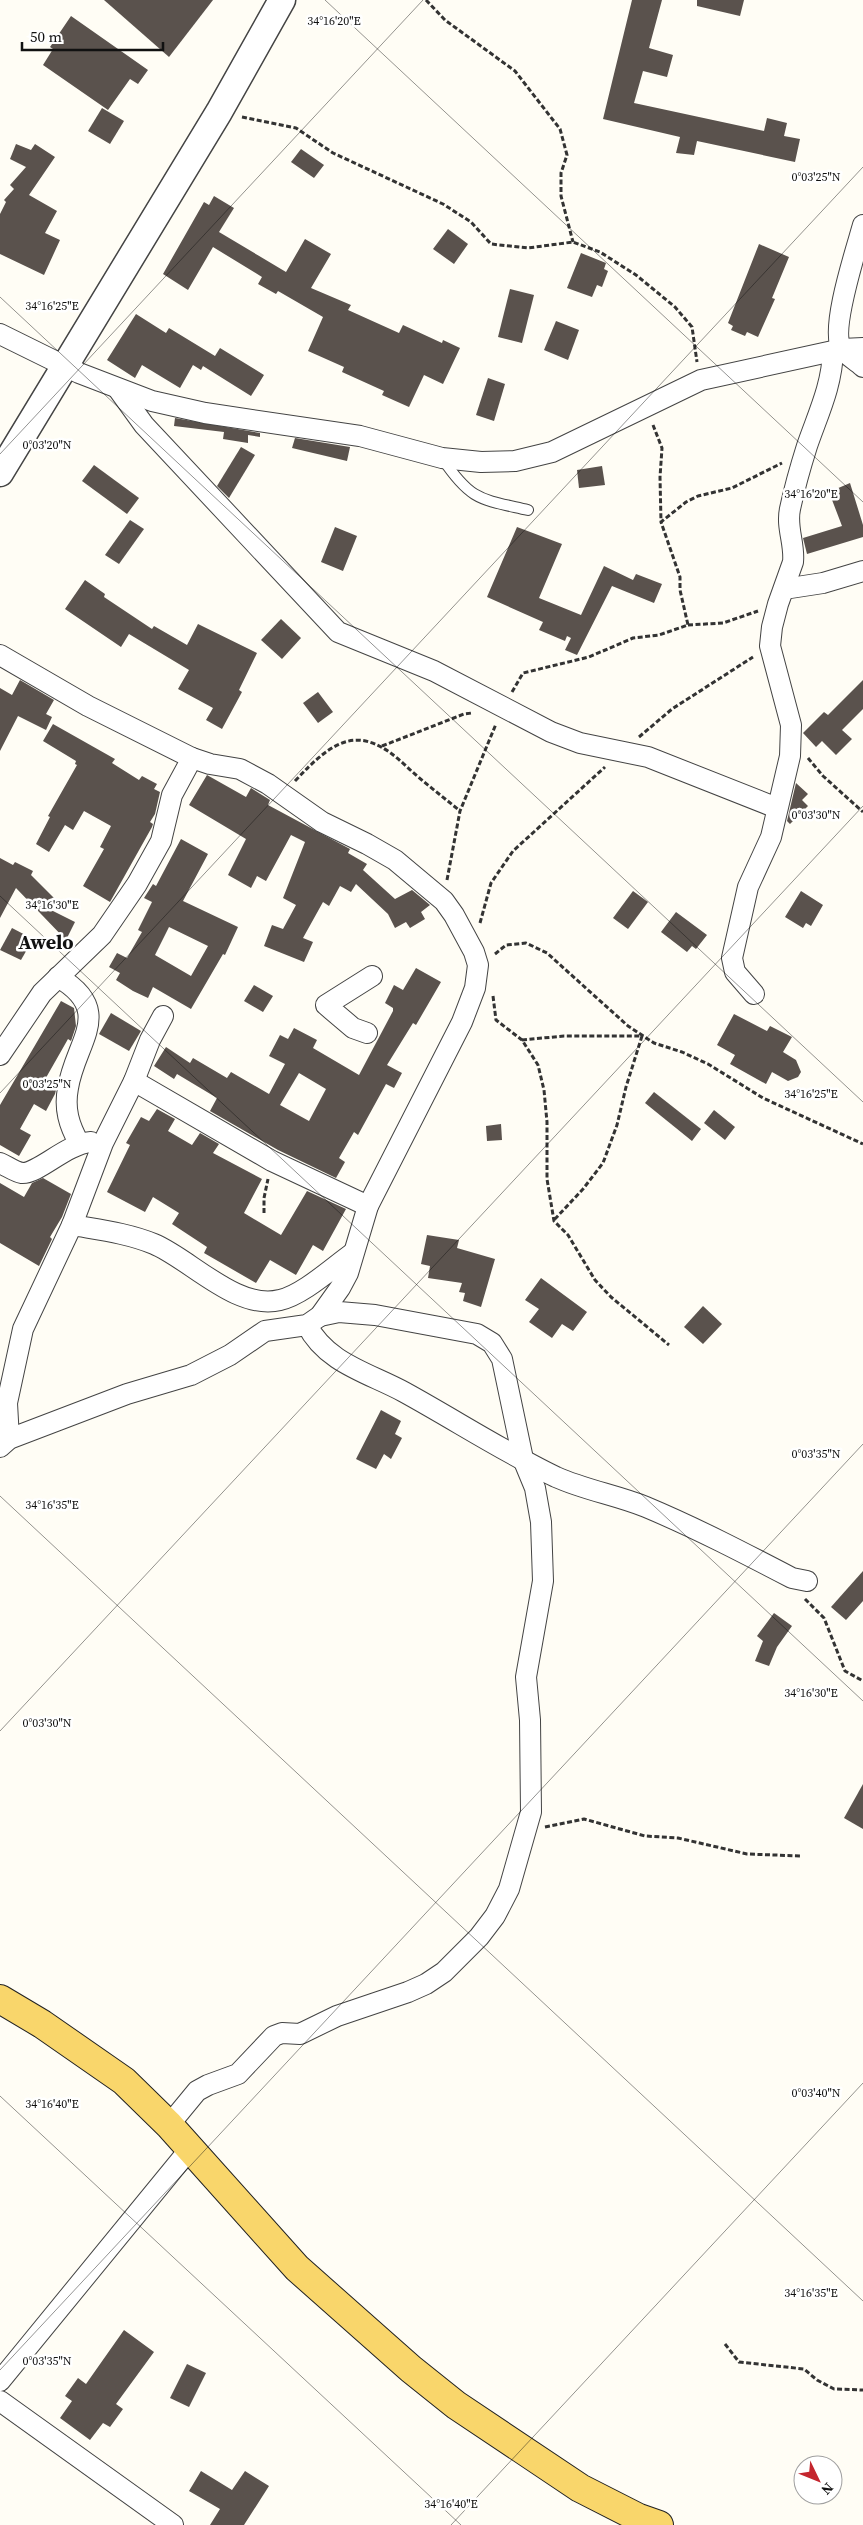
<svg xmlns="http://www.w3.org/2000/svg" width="863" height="2525" font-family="'Source Serif 4',serif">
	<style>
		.building { fill: #5a524d; fill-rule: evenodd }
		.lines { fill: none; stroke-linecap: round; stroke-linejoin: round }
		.service-casing { stroke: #444; stroke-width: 12 }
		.minor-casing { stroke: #444; stroke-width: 22 }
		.tertiary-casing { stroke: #444; stroke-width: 29 }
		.primary-casing { stroke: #222; stroke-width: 30 }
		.path { stroke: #333; stroke-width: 3; stroke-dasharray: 5 2.5; stroke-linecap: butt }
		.service { stroke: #fff; stroke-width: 10 }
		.minor { stroke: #fff; stroke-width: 20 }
		.tertiary { stroke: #fff; stroke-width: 26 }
		.primary { stroke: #f9d66b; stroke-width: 28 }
		.ticks { fill: none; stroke: #111; stroke-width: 1; stroke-opacity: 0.45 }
		.labels { text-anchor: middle; stroke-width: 5; stroke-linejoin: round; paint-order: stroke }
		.quarter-label { font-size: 20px; font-weight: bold; fill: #111; stroke: #fff }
		.ticks-label { font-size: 12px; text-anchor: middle; fill: #111; stroke: #fff; stroke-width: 5; stroke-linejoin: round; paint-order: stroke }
	</style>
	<rect width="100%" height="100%" fill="#fffdf5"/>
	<!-- building -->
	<g class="building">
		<path d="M104,0H213L169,57Z"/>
		<path d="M632,0H662L649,48L673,55L667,77L643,71L634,103L764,131L767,118L787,123L784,136L800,139L795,162L697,141L694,155L676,153L680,137L603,119Z"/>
		<path d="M697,0H744L740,16L697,6Z"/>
		<path d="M71,16L148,70L138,84L130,79L108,110L43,65L53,49L50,47Z"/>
		<path d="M102,108L124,121L110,144L88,131Z"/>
		<path d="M16,144L31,150L35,144L55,157L29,195L57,211L45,233L60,240L44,275L0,254V214L6,202L4,200L14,189L10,185L26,167L10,159Z"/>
		<path d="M301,149L324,165L314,178L291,162Z"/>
		<path d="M214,196L234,208L219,232L286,272L305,239L331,254L311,288L351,305L348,310L399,333L403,325L442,343L443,340L460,348L443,384L424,375L409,407L382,395L384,391L342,372L344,367L308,351L323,317L278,291L276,294L258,284L262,277L213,247L188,290L163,274L204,202L209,205Z"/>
		<path d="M448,229L468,244L454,264L433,249Z"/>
		<path d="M759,244L789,257L772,298L775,299L758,337L747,332L745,336L731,330L733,326L728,323Z"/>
		<path d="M581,253L606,263L604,269L608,271L602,287L597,285L592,297L567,288Z"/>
		<path d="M510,289L534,295L522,343L498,337Z"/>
		<path d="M136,314L166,333L169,328L215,356L220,348L264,375L251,396L203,366L201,370L193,365L180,388L142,365L135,378L107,360Z"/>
		<path d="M556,321L579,330L568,360L544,350Z"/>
		<path d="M488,378L505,384L494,421L476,415Z"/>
		<path d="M175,418L260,433V437L248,435V443L223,439L224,432L174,426Z"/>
		<path d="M295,438L350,447L347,461L292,448Z"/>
		<path d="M241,447L255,455L229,498L217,486Z"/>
		<path d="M94,465L139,498L127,514L82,481Z"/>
		<path d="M602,466L605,485L579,488L577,470Z"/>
		<path d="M850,483L863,525V537L807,554L803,538L842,526L829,492Z"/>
		<path d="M130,520L144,529L119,564L105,555Z"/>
		<path d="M335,527L357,536L343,571L321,562Z"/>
		<path d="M517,527L562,544L539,598L581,615L604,566L633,580L636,574L662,584L654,603L612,586L577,655L565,650L571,638L567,636L565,641L539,630L543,622L487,597Z"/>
		<path d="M85,580L105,594L104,597L152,629L154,626L187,645L198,624L257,653L239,690L242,692L222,729L206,720L213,708L178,689L189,670L129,634L121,647L65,609Z"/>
		<path d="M281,619L301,638L282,659L261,640Z"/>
		<path d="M20,680L54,700L46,714L52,717L46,730L18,716L0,751V688L12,695Z"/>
		<path d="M863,680V709L842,730L852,739L836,755L822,741L816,747L803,733L824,712L828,715Z"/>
		<path d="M318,692L333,712L318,723L303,703Z"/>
		<path d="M53,724L115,759L112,763L139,780L142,776L157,784L154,789L160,792L155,814L150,822L153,824L152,827L110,902L83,886L104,849L100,847L111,826L84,811L73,830L65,825L49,852L36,844L50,817L48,816L77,765L75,764L76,761L43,741Z"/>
		<path d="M207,775L246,797L251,788L270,800L268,805L350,849L348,853L367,864L363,870L395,899L412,890L430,905L421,912L425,919L410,928L406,922L395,928L388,914L356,884L351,892L340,886L329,906L323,902L303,938L313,942L304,962L264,946L272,925L283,929L296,905L283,898L305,842L291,835L266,881L257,876L251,888L228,875L246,839L189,805Z"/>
		<path d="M796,783L808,794L802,800L808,806L790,824L787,821Z"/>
		<path d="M181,839L208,854L183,901L238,927L225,955L223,954L191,1009L153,987L148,998L133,991L116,980L120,973L109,967L117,953L127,958L142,932L138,930L152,902L144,898L153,884L156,886ZM169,927L208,946L191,976L155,955Z"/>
		<path d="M0,858L13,865L15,862L33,871L31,875L54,898L45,907L75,922L66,940L16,888L0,918Z"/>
		<path d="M633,891L648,902L628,929L613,918Z"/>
		<path d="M801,891L823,905L811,926L806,923L803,928L785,917Z"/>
		<path d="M676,912L707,935L696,949L692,946L687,952L661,932Z"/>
		<path d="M12,928L33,939L21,960L0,950Z"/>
		<path d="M416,968L441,982L416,1025L413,1023L387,1065L402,1073L394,1088L386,1084L358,1135L354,1132L339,1158L345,1162L336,1178L278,1150L210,1111L217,1098L177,1074L174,1079L154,1066L166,1047L190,1063L193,1058L227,1078L231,1072L269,1094L285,1064L269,1056L280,1035L288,1039L294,1028L317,1040L313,1048L359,1075L393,1011V1008L385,1003L394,985L403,990ZM299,1073L326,1089L309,1121L280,1105Z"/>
		<path d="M254,985L273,996L263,1012L244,1001Z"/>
		<path d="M61,1001L74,1008L76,1026L71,1041L68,1039L43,1083L56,1090L55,1094L46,1111L34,1104L20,1129L31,1135L19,1156L0,1145V1105Z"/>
		<path d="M111,1013L141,1031L129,1051L99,1034Z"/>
		<path d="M734,1014L767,1031L770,1026L792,1037L783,1052L796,1060L801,1072L798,1077L788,1081L772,1072L766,1084L730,1064L735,1055L717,1045Z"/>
		<path d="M654,1092L701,1129L692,1141L645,1103Z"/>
		<path d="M157,1109L175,1119L168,1131L192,1145L200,1133L219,1144L213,1153L262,1179L244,1213L281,1235L307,1191L346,1209L323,1251L313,1245L296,1275L270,1260L256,1283L204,1253L207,1247L172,1224L179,1213L153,1197L145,1212L107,1192L130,1145L126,1143L141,1117L149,1121Z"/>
		<path d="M714,1110L735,1127L725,1140L704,1123Z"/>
		<path d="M501,1124L502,1140L487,1141L486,1126Z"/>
		<path d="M43,1178L71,1194L62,1217L50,1237L52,1239L39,1266L0,1243V1183L24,1197L32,1183Z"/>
		<path d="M427,1235L459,1240L457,1248L495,1259L481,1307L463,1301L465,1293L459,1292L462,1283L428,1278L430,1266L421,1264Z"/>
		<path d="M541,1278L587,1312L573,1331L562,1324L552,1338L529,1322L539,1309L525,1300Z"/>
		<path d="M703,1306L722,1324L703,1344L684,1327Z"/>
		<path d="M381,1410L401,1421L395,1434L402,1438L391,1459L384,1454L376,1469L356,1459Z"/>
		<path d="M863,1571V1601L846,1620L831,1607Z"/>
		<path d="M774,1613L792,1626L777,1647L769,1666L755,1661L763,1641L757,1636Z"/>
		<path d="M863,1784V1829L844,1818Z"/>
		<path d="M124,2330L154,2352L116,2404L123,2409L110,2427L103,2423L90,2440L60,2418L72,2401L65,2396L78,2378L86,2384Z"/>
		<path d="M187,2364L206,2373L189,2407L170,2398Z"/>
		<path d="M201,2471L232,2490L245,2471L269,2486L244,2525H210L220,2509L189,2491Z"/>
	</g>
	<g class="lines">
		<defs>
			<path id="service" d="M442,458C471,501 480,499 528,510"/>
			<g id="minor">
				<path d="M863,225C857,247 829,331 842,349C847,356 857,361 863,367"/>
				<path d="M0,334L79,373L152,401L205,413L360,436L442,458L481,462L515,461L552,452L701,380L842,349L863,348"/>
				<path d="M118,389L144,425L338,632L434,671L551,732L580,743L648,757L777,808"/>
				<path d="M784,589L823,583L863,571"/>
				<path d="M0,655L88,706L192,758L210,764L240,769L268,784L322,822L367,844L395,860L444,901L454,915L474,952L478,965L475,988L462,1022L368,1206L348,1273L340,1288L320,1316L307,1325L265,1331L230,1355L191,1375L127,1394L9,1439L0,1447"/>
				<path d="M58,977C116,1011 75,1042 68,1088C64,1109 69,1125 79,1143"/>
				<path d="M754,994L735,972L732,958L748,887L771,837L790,756L791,725L770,646L772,627L778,604L793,562C795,544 786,527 790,509C794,490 801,465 807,446C818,414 832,386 833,351"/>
				<path d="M367,1033L353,1028L326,1005L372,976"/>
				<path d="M0,1055L42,993L102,935L137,884L161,841L172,795L192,758"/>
				<path d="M134,1081L272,1161L368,1206"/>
				<path d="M0,1163C7,1166 15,1172 22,1173C38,1174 66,1144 91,1142"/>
				<path d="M72,1225C100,1230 127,1233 154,1244C190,1259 237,1311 280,1300C303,1295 333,1267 353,1253"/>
				<path d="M307,1325C326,1363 369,1373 404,1392C455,1420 504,1452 556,1477C585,1490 616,1495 646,1507C696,1528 744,1553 792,1578L807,1581"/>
				<path d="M9,1439L7,1403L23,1329L72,1225L103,1143L134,1081L150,1040L163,1016"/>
				<path d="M169,2125L197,2091L208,2085L238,2074L274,2036L282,2033L300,2034L337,2016L408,1992L426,1984L444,1972L479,1937L495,1916L509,1889L531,1812L530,1720L526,1677L543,1581L541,1522L535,1488L523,1459L502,1359L492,1343L477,1334L375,1315L339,1312L320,1316"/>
				<path d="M0,2381L189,2150"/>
				<path d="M0,2401L173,2525"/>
			</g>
			<path id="tertiary" d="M0,473L219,112L282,0"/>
			<path id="primary" d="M0,1999L42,2024L124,2081L169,2125L297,2268L411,2369L456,2405L580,2488L639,2518L659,2525"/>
		</defs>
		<!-- service casing -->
		<use href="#service" class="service-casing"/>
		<!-- minor casing -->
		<use href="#minor" class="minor-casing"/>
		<!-- tertiary casing -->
		<use href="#tertiary" class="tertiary-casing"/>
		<!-- primary casing -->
		<use href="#primary" class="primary-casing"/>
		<!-- path -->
		<g class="path">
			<path d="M426,0L445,20L515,71L560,129L567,155L561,173V196L573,242"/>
			<path d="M242,117L296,128L333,153L443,204L471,222L491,244L528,248L573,242L600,252L636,275L675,307L692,327L697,362"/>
			<path d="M653,425L662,448L660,477L661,522L686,502L698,496L732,488L782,463"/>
			<path d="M688,625L723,623L758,611"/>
			<path d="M512,692L523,673L589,657L633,638L659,635L688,625L680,590V577L661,522"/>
			<path d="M639,737L672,709L753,657"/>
			<path d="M382,746L464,714L472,713"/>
			<path d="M808,758L823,776L863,812"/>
			<path d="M295,781C334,739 360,722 406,766C423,782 442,796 460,811"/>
			<path d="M447,880L460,811L496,724"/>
			<path d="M480,923L491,883L513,851L605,767"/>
			<path d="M495,954L506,945L526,943L547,953L628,1026L654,1043L682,1052L708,1064L763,1098L863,1144"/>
			<path d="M493,996L496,1020L522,1040L538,1065L544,1090L547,1122V1179L554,1221L568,1235L595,1280L611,1297L669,1345"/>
			<path d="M522,1040L564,1036H642L626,1087L617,1125L603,1163L583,1189L554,1220"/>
			<path d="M264,1213V1198L268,1179"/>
			<path d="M805,1599L824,1618L845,1671L863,1681"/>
			<path d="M545,1827L584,1819L645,1836L678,1838L747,1854L802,1856"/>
			<path d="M725,2344L739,2362L804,2369L817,2380L834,2389L863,2390"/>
		</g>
		<!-- service -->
		<use href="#service" class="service"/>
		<!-- minor -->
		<use href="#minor" class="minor"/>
		<!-- tertiary -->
		<use href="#tertiary" class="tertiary"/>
		<!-- primary -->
		<use href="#primary" class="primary"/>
	</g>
	<!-- ticks -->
	<path class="ticks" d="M325,0L863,502M0,297L863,1102M0,454L423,0M0,896L863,1701M0,1093L863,167M0,1496L863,2301M0,1731L863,806M0,2096L461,2525M0,2370L863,1444M451,2525L863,2083"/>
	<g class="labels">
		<!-- quarter labels -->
		<g class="quarter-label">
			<text x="46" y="949">Awelo</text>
		</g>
	</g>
	<g class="ticks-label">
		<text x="334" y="25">34°16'20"E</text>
		<text x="816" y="181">0°03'25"N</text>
		<text x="52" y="310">34°16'25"E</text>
		<text x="47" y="449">0°03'20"N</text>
		<text x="811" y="498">34°16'20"E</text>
		<text x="816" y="819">0°03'30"N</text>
		<text x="52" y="909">34°16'30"E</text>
		<text x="47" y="1088">0°03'25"N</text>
		<text x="811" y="1098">34°16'25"E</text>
		<text x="816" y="1458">0°03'35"N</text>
		<text x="52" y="1509">34°16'35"E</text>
		<text x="811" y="1697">34°16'30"E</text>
		<text x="47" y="1727">0°03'30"N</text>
		<text x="816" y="2097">0°03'40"N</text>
		<text x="52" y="2108">34°16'40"E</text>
		<text x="811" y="2297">34°16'35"E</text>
		<text x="47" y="2365">0°03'35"N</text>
		<text x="451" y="2508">34°16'40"E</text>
	</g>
	<!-- north arrow -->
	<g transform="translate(818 2480) rotate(133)"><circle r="24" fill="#ffffff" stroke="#a0a0a0"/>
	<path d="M0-4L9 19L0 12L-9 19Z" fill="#c4262e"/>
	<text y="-8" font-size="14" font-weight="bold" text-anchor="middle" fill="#111111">N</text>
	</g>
	<!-- scale -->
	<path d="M22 42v8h141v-8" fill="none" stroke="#111111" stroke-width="2.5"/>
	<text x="30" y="42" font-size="15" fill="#111111" stroke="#ffffff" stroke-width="4" paint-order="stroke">50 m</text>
</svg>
